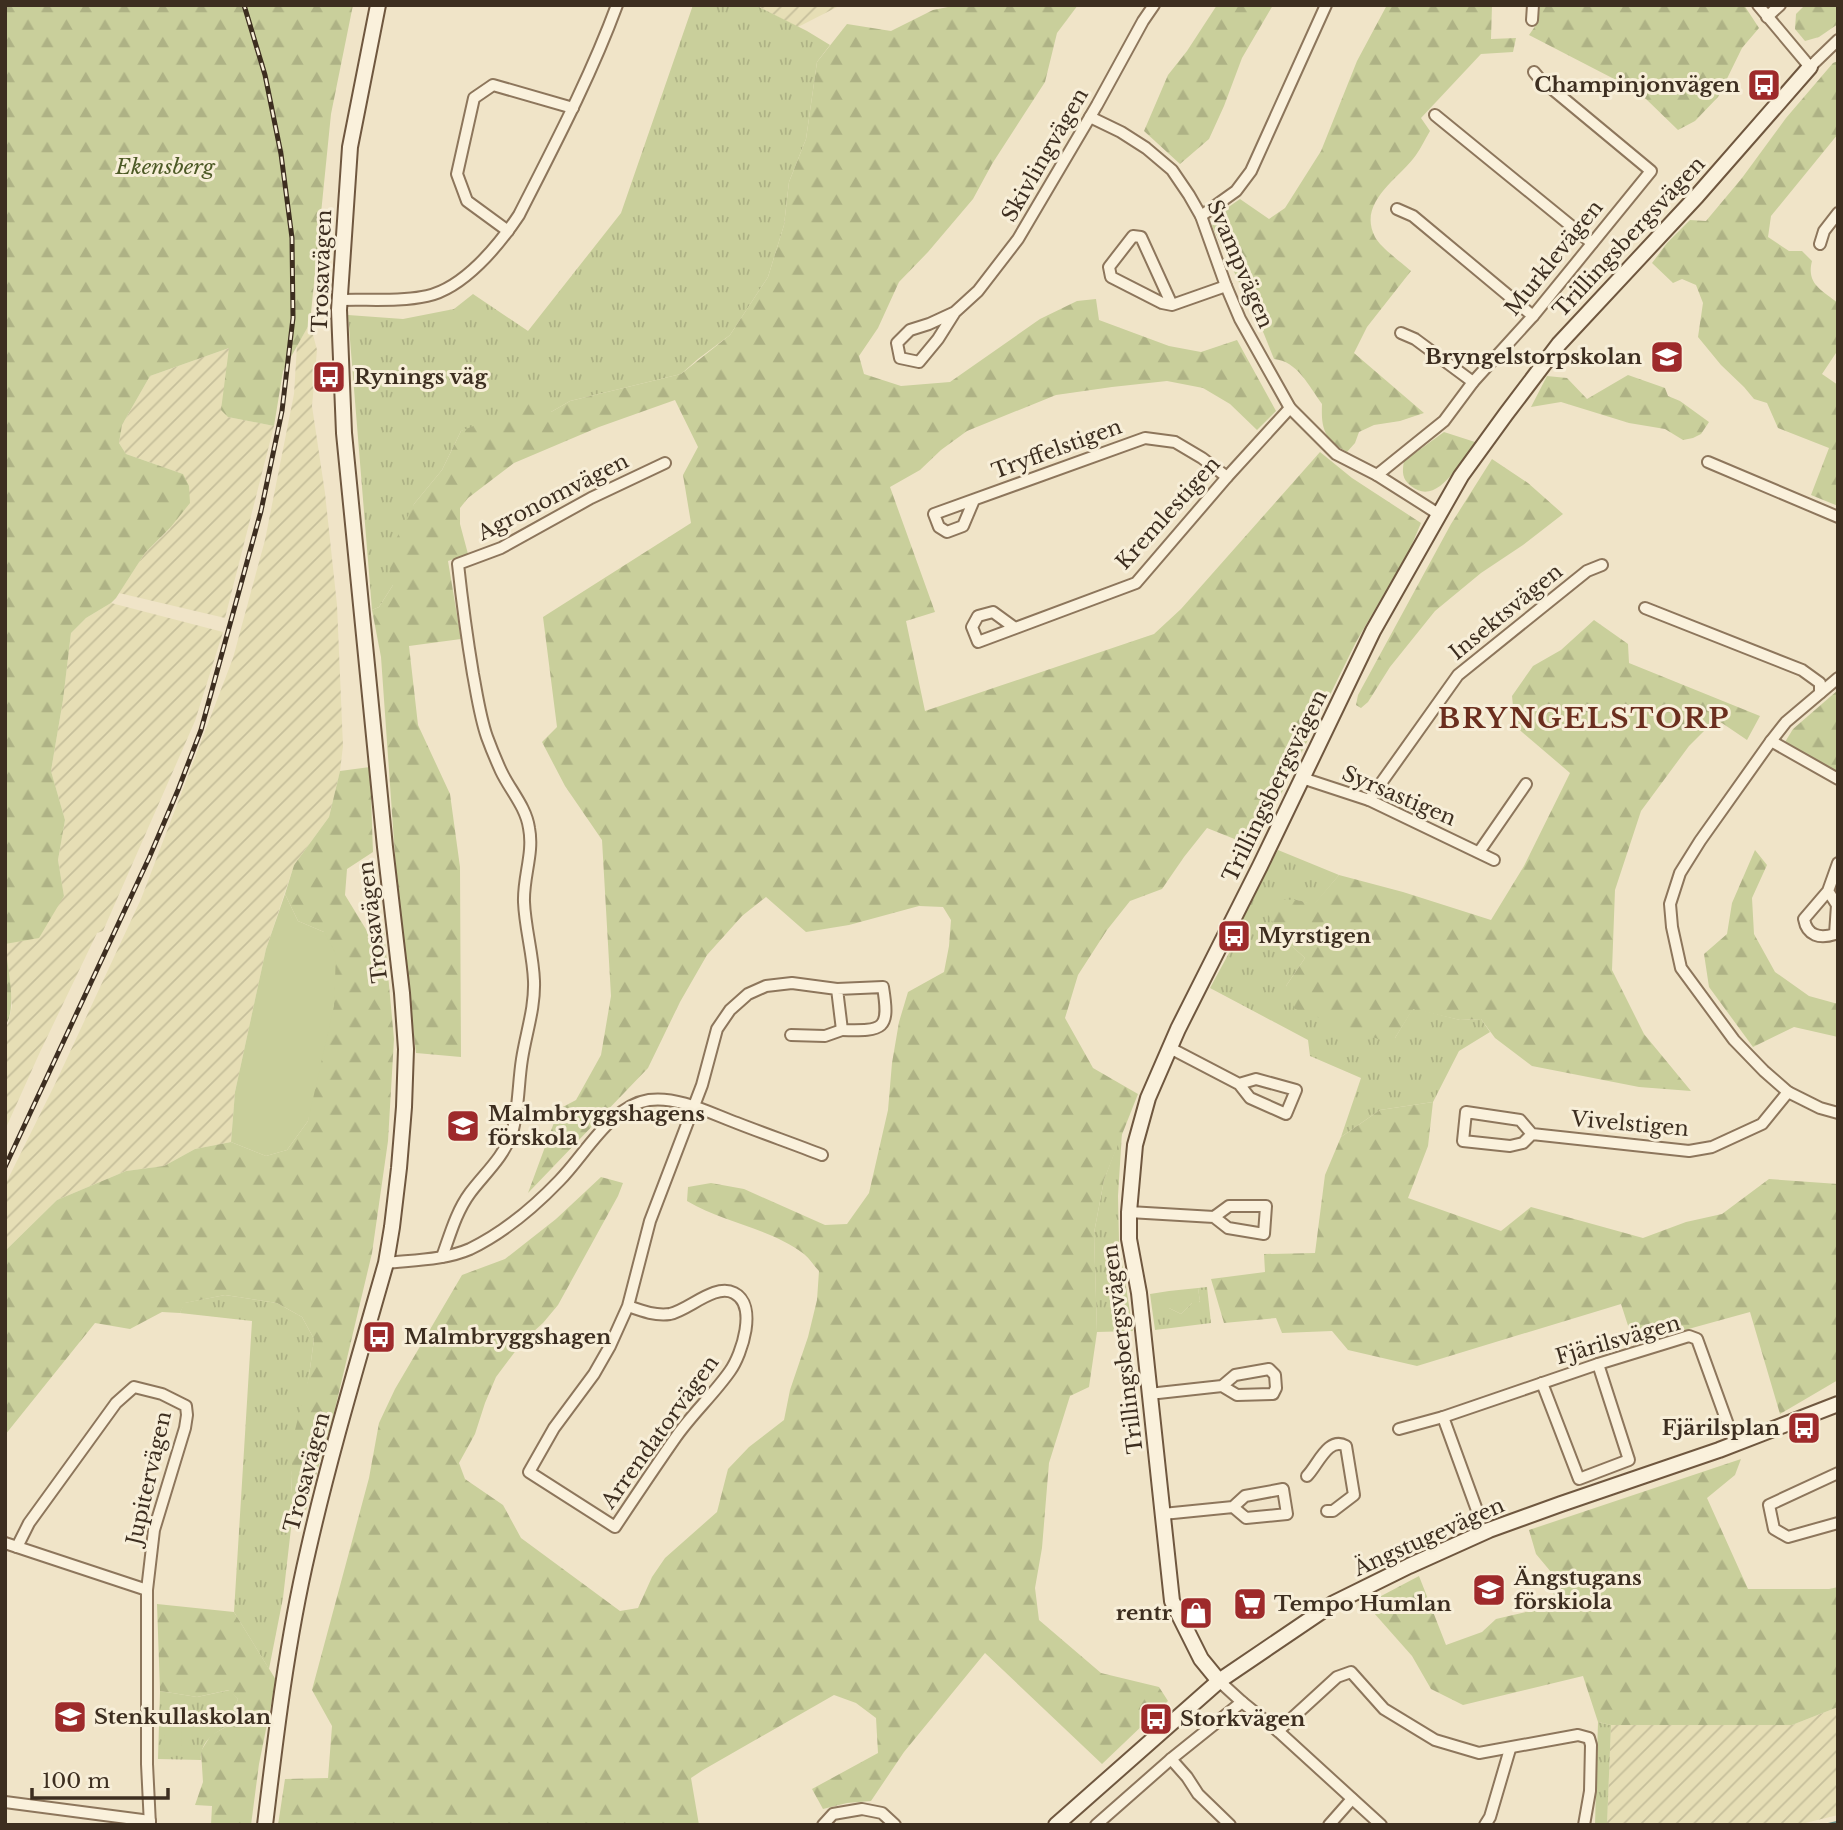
<svg xmlns="http://www.w3.org/2000/svg" width="1843" height="1830" font-family="'Libre Baskerville',serif">
	<style>
		.farmland { fill: url(#farmland-furrows) }
		.grass { fill: url(#grass-tufts) }
		.forest { fill: url(#forest-firs) }
		.green { fill: #c9cf9b }
		.lines { fill: none; stroke-linecap: round; stroke-linejoin: round }
		.stream { stroke: #6f938a; stroke-width: 2.5 }
		.street-casing { stroke: #8d765c; stroke-width: 14 }
		.secondary-casing { stroke: #6f573f; stroke-width: 18 }
		.street { stroke: #faf1dc; stroke-width: 10 }
		.secondary { stroke: #faf1dc; stroke-width: 14 }
		.rail-casing { stroke: #3d2e20; stroke-width: 5 }
		.rail { stroke: #f7eed8; stroke-width: 2.5; stroke-dasharray: 8; stroke-linecap: butt }
		.labels { text-anchor: middle; stroke-width: 6; stroke-linejoin: round; paint-order: stroke }
		.poi-label { font-size: 21px; font-weight: bold; fill: #3d2e20; stroke: #f7eed8; text-anchor: start }
		.street-label { font-size: 21px; fill: #3d2e20; stroke: #f7eed8 }
		.park-label { font-size: 21px; font-style: italic; fill: #4d5a26; stroke: #f7eed8 }
		.district-label { font-size: 28px; font-weight: bold; letter-spacing: 2px; fill: #6b2e1e; stroke: #f7eed8 }
	</style>
	<defs>
		<pattern id="farmland-furrows" width="10" height="10" patternUnits="userSpaceOnUse" patternTransform="scale(1.75)"><rect width="10" height="10" fill="#e6deb5"/><path d="M-1 1l2-2M0 10L10 0M9 11l2-2" fill="none" stroke="#c6bf9b"/></pattern>
		<pattern id="grass-tufts" width="24" height="20" patternUnits="userSpaceOnUse" patternTransform="scale(1.75)"><rect width="24" height="20" fill="#c9cf9b"/><path d="M3 7l-1-3M5 7V3M7 7l1-3M15 17l-1-3M17 17v-4M19 17l1-3" fill="none" stroke="#aeb285"/></pattern>
		<pattern id="forest-firs" width="22" height="20" patternUnits="userSpaceOnUse" patternTransform="scale(1.75)"><rect width="22" height="20" fill="#c9cf9b"/><path d="M5 1l3.5 6h-7zM16 11l3.5 6h-7z" fill="#aeb285"/></pattern>
	</defs>
	<rect width="100%" height="100%" fill="#f0e4c8"/>
	<!-- farmland -->
	<g class="farmland">
		<path d="M755,5H841L798,27Z"/>
		<path d="M310,323L317,350L312,406L325,493L337,605L343,746L340,771L329,817L294,865L266,949L235,1092L231,1142L195,1149L164,1166L126,1171L57,1200L5,1251V1185L56,1082L141,899L233,658L265,540L294,394L297,346Z"/>
		<path d="M229,348L228,417L274,426L225,618L119,593L145,553L170,529L183,474L126,454L119,443L122,425L150,376Z"/>
		<path d="M111,603L223,632L195,721L103,931L97,933L40,1052L5,1130V1026L8,1024L12,1006L5,944L64,896L58,860L65,820L51,771L63,700L71,633L86,618Z"/>
		<path d="M1838,1707V1815L1797,1825H1607L1611,1725H1792Z"/>
	</g>
	<!-- grass -->
	<g class="grass">
		<path d="M693,5H755L807,31L830,45L817,62L806,139L789,182L784,225L768,277L730,335L698,359L681,374L570,401L551,412L461,431L442,470L414,504L393,585L379,607L372,610L348,315L403,319L454,309L473,294L528,331L621,213Z"/>
		<path d="M1278,850L1339,875L1314,905L1297,900L1284,939L1305,958L1286,986L1395,1038L1413,1008L1460,1020L1481,1019L1490,1032L1459,1051L1433,1102L1380,1110L1341,1137L1361,1078L1310,1056L1308,1040L1210,988L1229,953L1252,895Z"/>
		<path d="M1122,1132L1118,1196L1119,1242L1133,1331L1097,1332L1094,1233L1104,1180Z"/>
		<path d="M1207,1287L1211,1323L1155,1330L1150,1294L1169,1291V1308L1181,1314L1192,1303L1200,1302L1198,1288Z"/>
		<path d="M225,1295L277,1303L302,1317L314,1339L309,1376L291,1476L293,1511L283,1598L269,1669L234,1612L252,1321L180,1313L184,1303Z"/>
		<path d="M230,1690L238,1699L226,1727C212,1734 200,1743 201,1760L158,1759L160,1691L197,1697Z"/>
		<path d="M1598,1722L1611,1725L1607,1825H1595Z"/>
	</g>
	<!-- forest -->
	<g class="forest">
		<path d="M5,5H353L331,114L310,323L283,371L274,426L228,417L221,410L229,348L150,376L122,425L119,443L126,454L183,474L189,486L190,503L170,528L145,553L116,598L111,603L86,618L71,633L63,700L51,771L65,820L58,860L64,896L39,938L5,944C7,966 18,1008 5,1026Z"/>
		<path d="M958,5H1078L1057,33L1045,82L992,164L973,199L928,252L899,282L878,328L859,356L864,374L901,386L950,382L1040,319L1077,301L1096,299L1099,320L1169,346L1201,352L1237,340L1276,411L1257,430L1230,404L1203,388L1167,381L1112,387L1056,395L967,431L941,450L920,470L890,487L935,612L906,621L925,711L1154,634L1181,609L1320,452L1352,478L1421,523L1410,549L1356,642L1266,825L1252,846L1207,828L1184,857L1162,889L1130,901L1107,930L1078,975L1065,1018L1093,1068L1138,1094L1104,1180L1094,1233L1097,1332L1089,1387L1070,1396L1049,1463L1042,1548L1035,1588L1039,1620L1101,1673L1159,1687L1168,1701L1102,1764L985,1653L904,1752L871,1801L847,1803L823,1809L812,1789L878,1753L876,1718L856,1703L834,1695L703,1770L691,1778L699,1825H278L285,1779L328,1778L332,1726L312,1690L369,1478L379,1423L395,1389L462,1275L505,1259L556,1219L601,1177L623,1183L618,1196L558,1305L543,1323L523,1341L496,1377L485,1403L475,1434L459,1463L465,1479L503,1505L521,1538L620,1611L638,1608L652,1577L665,1558L717,1512L728,1469L749,1447L784,1420L790,1390L808,1337L817,1300L819,1271C814,1266 810,1259 804,1254C770,1228 724,1223 687,1201L688,1187L711,1183L744,1189L825,1225L847,1224L869,1193L888,1110L892,1063L899,1022L908,992L944,972L949,946L951,920L943,907L919,906L849,925L806,932L766,897L742,916L707,955L680,1002L648,1068L528,1193L559,1109L576,1100L601,1055L611,996L602,840L565,786L542,742L557,727L543,617L691,523L683,475L698,447L675,400L599,427L514,463L468,498L460,508V524L468,554L448,561L461,639L409,646L418,725L450,794L460,867L461,1057L416,1053L397,884L381,657L372,610L379,607L393,585L388,555L414,504L442,470L461,431L535,401L551,412L570,401L681,374L730,335L768,277L784,225L789,182L806,139L817,62L847,24L891,31L933,10Z"/>
		<path d="M1217,5H1273L1242,58L1224,106L1209,139L1180,164L1144,131L1168,75L1187,51Z"/>
		<path d="M1387,5H1492L1491,39L1516,38L1513,52L1481,54L1421,118L1430,131C1425,139 1421,148 1416,155C1399,179 1357,202 1375,237C1381,248 1401,262 1411,271L1367,327L1354,353L1424,413L1400,421L1374,425L1359,432L1355,443L1347,452C1324,439 1321,429 1322,404C1309,386 1297,361 1274,359L1264,334L1212,226L1217,215L1240,199L1269,219L1285,208L1321,151L1357,61Z"/>
		<path d="M1540,5H1744L1759,28L1742,48L1718,97L1695,121L1678,130L1646,99L1618,81L1529,35L1538,22Z"/>
		<path d="M1805,5H1838V24L1819,37L1805,41L1795,29L1796,14Z"/>
		<path d="M1838,61V134L1771,216L1768,237L1789,251H1802L1812,261C1806,284 1822,290 1838,303V354L1836,353L1822,374L1838,385V506L1811,495L1829,448L1778,428L1767,403L1754,399L1744,387L1721,365L1698,337L1703,303L1696,285L1682,279L1673,283L1652,263L1667,243L1690,220L1706,221L1742,178L1786,118L1833,63Z"/>
		<path d="M1628,375L1665,388L1668,396L1680,401L1709,422L1701,434L1693,438L1683,440L1665,429L1629,423L1561,402L1531,407L1547,376L1567,378L1587,399Z"/>
		<path d="M1444,432L1475,442C1461,460 1438,508 1411,486C1402,479 1402,472 1404,461Z"/>
		<path d="M1492,459L1528,483L1563,514L1523,545L1481,573L1435,611L1390,667L1368,702L1361,708L1356,705L1358,695L1451,524Z"/>
		<path d="M1594,620L1628,644L1629,663L1760,716L1747,740L1716,719L1689,746L1641,811L1615,890L1612,970L1644,1034L1691,1091L1639,1087L1532,1066L1495,1038L1481,1019L1460,1020L1413,1009L1395,1038L1378,1039L1295,1009L1286,986L1305,958L1284,939L1265,910L1270,899L1297,900L1314,904L1339,875L1403,892L1491,920L1524,866L1570,773L1515,726L1512,696L1533,666L1561,650Z"/>
		<path d="M1838,690V774L1798,753L1785,742L1793,729Z"/>
		<path d="M370,767L373,852L347,869L345,895L367,931H384L394,1039L388,1141L372,1253L334,1413L304,1517L293,1511L291,1476L295,1430L309,1376L314,1339L302,1317L277,1303L225,1295L185,1303L180,1313L162,1312L130,1329L95,1323L5,1435V1251L57,1200L126,1171L164,1166L195,1149L231,1142L266,1156L287,1150L308,1121L324,932L298,921L285,894L294,865L329,817L340,771Z"/>
		<path d="M1755,850L1767,865L1752,898L1754,934L1775,972L1809,996L1838,1004V1037L1794,1027L1753,1047L1709,987L1704,954L1727,934L1732,903Z"/>
		<path d="M1433,1102L1428,1146L1408,1198L1501,1231L1531,1207L1643,1238L1686,1222L1722,1214L1769,1179L1838,1184V1380L1780,1414L1750,1312L1634,1344L1621,1304L1417,1366L1348,1350L1332,1331L1282,1333L1276,1318L1224,1323L1211,1279L1265,1272L1264,1254L1315,1253L1325,1175L1341,1137L1380,1110Z"/>
		<path d="M1741,1459L1735,1475L1707,1498L1748,1589H1829L1838,1587V1707L1792,1725H1611L1598,1722L1583,1676L1463,1705L1431,1689L1412,1656L1366,1604L1419,1576L1446,1645L1482,1632L1496,1619L1555,1605L1551,1572L1536,1554L1529,1530Z"/>
		<path d="M157,1604L234,1612L276,1680L259,1764L251,1825H211L212,1806L195,1805L203,1782L201,1751L211,1735L226,1727L238,1699L229,1690L197,1697L160,1691Z"/>
	</g>
	<!-- green -->
	<g class="green">
		<path d="M285,894L298,921L324,932L336,954L334,1006L308,1121L287,1150L266,1156L231,1142L235,1092L266,949Z"/>
		<path d="M1198,1288L1200,1301L1198,1304L1192,1303L1181,1314L1169,1308V1291Z"/>
		<path d="M165,1725L182,1726L181,1756L164,1755Z"/>
	</g>
	<g class="lines">
		<!-- stream -->
		<path class="stream" d="M1825,1825L1838,1822"/>
		<defs>
			<g id="street">
				<path d="M1758,5L1810,67L1838,40"/>
				<path d="M1767,17L1780,5"/>
				<path d="M1532,20L1533,5"/>
				<path d="M1435,115L1592,243"/>
				<path d="M1090,117L1121,132L1146,148L1172,170L1189,195L1201,216L1226,286L1240,319L1290,408L1336,454L1377,475L1440,515"/>
				<path d="M1397,209L1413,216L1533,316"/>
				<path d="M1201,216L1236,191L1251,171L1326,5"/>
				<path d="M508,231L467,201L457,174L474,98L493,85L573,108"/>
				<path d="M1820,244L1824,231L1838,213"/>
				<path d="M340,300C367,299 401,302 427,296C464,288 499,245 519,215C554,146 590,78 617,5"/>
				<path d="M1172,305L1141,237L1133,236L1109,267L1111,277L1162,303L1172,305L1226,286"/>
				<path d="M955,312L929,324L910,330L897,343L900,358L919,362L938,339L955,312L978,291L1018,239L1097,105L1143,21L1154,5"/>
				<path d="M1401,333L1415,339L1473,382"/>
				<path d="M1708,462L1838,517"/>
				<path d="M1377,475L1444,421L1473,382L1533,316L1651,171L1539,78L1534,72"/>
				<path d="M974,500L963,526L947,532L939,527L934,514L1145,438L1175,442L1202,458L1227,477"/>
				<path d="M1645,608L1802,670L1820,683V693"/>
				<path d="M1015,628L993,612L978,616L972,627L978,642L1136,583L1227,477L1290,408"/>
				<path d="M1838,678L1786,722L1771,741L1700,841L1680,873L1670,904L1672,927L1681,968L1734,1040L1764,1071L1788,1092L1820,1108L1838,1113"/>
				<path d="M1771,741L1838,779"/>
				<path d="M1302,778L1369,800L1494,860"/>
				<path d="M1369,800L1458,675L1587,571L1602,565"/>
				<path d="M1479,852L1526,784"/>
				<path d="M1828,891L1837,905L1835,934C1820,939 1807,936 1804,919L1828,891L1838,863"/>
				<path d="M791,1035L825,1036L842,1030"/>
				<path d="M1170,1048L1239,1084L1256,1079L1296,1090L1286,1114L1250,1098L1239,1084"/>
				<path d="M1532,1134L1523,1143L1510,1146L1463,1141L1466,1112L1520,1120L1532,1134L1689,1151L1712,1147L1762,1124L1788,1092"/>
				<path d="M1129,1212L1214,1217L1229,1206H1266L1264,1234L1228,1228L1214,1217"/>
				<path d="M442,1257C450,1235 456,1212 470,1193C485,1173 503,1158 512,1133C519,1109 518,1084 522,1059C526,1033 535,1008 534,981C533,954 525,928 524,902C523,877 534,853 529,828C526,807 510,790 501,771C496,760 491,748 487,737C480,717 477,695 473,674C467,638 462,601 458,564L501,548L591,498L665,463"/>
				<path d="M386,1263C413,1260 445,1260 470,1249C503,1233 534,1207 559,1181C585,1155 610,1106 649,1100C678,1096 710,1113 737,1123C765,1134 794,1144 822,1155"/>
				<path d="M628,1306C642,1311 655,1316 670,1314C689,1310 715,1283 734,1293C758,1305 742,1354 730,1371C714,1394 692,1414 676,1437C655,1467 635,1497 615,1527L529,1472L554,1428L594,1374L610,1346L628,1306L650,1221L702,1085L717,1029L730,1010L748,994L766,986L792,983L837,989L883,987C890,1030 884,1031 842,1030L837,989"/>
				<path d="M1542,1383L1579,1479L1629,1460L1598,1364"/>
				<path d="M1149,1394L1222,1386L1235,1375L1269,1369L1275,1375L1276,1388L1273,1394L1237,1395L1222,1386"/>
				<path d="M1443,1417L1478,1513"/>
				<path d="M1399,1429L1443,1417L1598,1364L1689,1336L1697,1339L1735,1444"/>
				<path d="M1838,1473L1769,1505L1774,1529L1788,1537L1838,1523"/>
				<path d="M1307,1476C1318,1465 1328,1436 1346,1446L1354,1495L1333,1511H1327"/>
				<path d="M1163,1514L1233,1507L1245,1496L1283,1489L1287,1514L1246,1518L1233,1507"/>
				<path d="M5,1543L147,1590"/>
				<path d="M17,1547L29,1523L116,1403L134,1387L162,1394L186,1406L187,1415L185,1428L154,1530L147,1590V1764L150,1825"/>
				<path d="M1219,1681L1242,1702L1278,1731L1381,1825"/>
				<path d="M1278,1731L1337,1677L1351,1672L1384,1709L1435,1740L1479,1753L1578,1735L1589,1738L1591,1745L1590,1791L1584,1825"/>
				<path d="M1171,1759L1187,1777L1198,1794L1230,1825"/>
				<path d="M5,1802L150,1821"/>
				<path d="M823,1825L833,1814L862,1809L882,1813L895,1825"/>
				<path d="M1096,1825L1171,1759L1242,1702"/>
				<path d="M1329,1825L1352,1799"/>
				<path d="M1485,1825L1490,1817L1510,1749"/>
			</g>
			<g id="secondary">
				<path d="M1219,1681L1201,1659L1172,1601L1139,1293L1129,1239V1212L1135,1145L1148,1098L1178,1029L1260,866L1373,631L1461,476L1506,414L1559,344L1697,196L1810,67"/>
				<path d="M265,1825C276,1733 287,1641 308,1551C330,1454 359,1358 386,1263L392,1227L399,1168L404,1107L406,1049L402,993L385,847L344,433L339,310L350,147L378,5"/>
				<path d="M1056,1825L1219,1681L1334,1603L1409,1566L1489,1530L1561,1504L1719,1450L1838,1404"/>
			</g>
		</defs>
		<!-- street casing -->
		<use href="#street" class="street-casing"/>
		<!-- secondary casing -->
		<use href="#secondary" class="secondary-casing"/>
		<!-- street -->
		<use href="#street" class="street"/>
		<!-- secondary -->
		<use href="#secondary" class="secondary"/>
		<defs>
			<path id="rail" d="M5,1167L149,858L178,790L201,730L261,511L282,411L293,318L292,238L281,154L265,75L244,5"/>
		</defs>
		<!-- rail casing -->
		<use href="#rail" class="rail-casing"/>
		<!-- rail -->
		<use href="#rail" class="rail"/>
	</g>
	<!-- icons -->
	<defs>
		<symbol id="bus-square" viewBox="-11 -11 22 22"><rect x="-9" y="-9" width="18" height="18" rx="4" fill="#9e2a2b" stroke="#f7eed8"/><path d="M-5-6H5V4H4V6H2V4H-2V6H-4V4H-5ZM-3.5-4V0h7V-4ZM-3.5 1.2v1.5H-2V1.2ZM2 1.2v1.5H3.5V1.2Z" fill="#fff"/></symbol>
		<symbol id="school-square" viewBox="-11 -11 22 22"><rect x="-9" y="-9" width="18" height="18" rx="4" fill="#9e2a2b" stroke="#f7eed8"/><path d="M0-5L7-2L0 1L-7-2ZM-4 1L0 2.5L4 1V4Q0 6-4 4Z" fill="#fff"/></symbol>
		<symbol id="supermarket-square" viewBox="-11 -11 22 22"><rect x="-9" y="-9" width="18" height="18" rx="4" fill="#9e2a2b" stroke="#f7eed8"/><path d="M-6-5.5h2.5l.6 2H6L4.5 2H-2.5L-4.4-4H-6ZM-1.5 3.2a1.3 1.3 0 1 0 .1 0ZM3 3.2a1.3 1.3 0 1 0 .1 0Z" fill="#fff"/></symbol>
		<symbol id="shop-square" viewBox="-11 -11 22 22"><rect x="-9" y="-9" width="18" height="18" rx="4" fill="#9e2a2b" stroke="#f7eed8"/><path d="M-5-2.5h2.3a2.7 3.5 0 0 1 5.4 0H5L5.5 6h-11ZM-1.5-2.5h3a1.5 2.3 0 0 0-3 0Z" fill="#fff"/></symbol>
	</defs>
	<g fill-rule="evenodd">
		<use href="#bus-square" x="1745" y="66" width="38" height="38"/>
		<use href="#school-square" x="1648" y="338" width="38" height="38"/>
		<use href="#bus-square" x="310" y="358" width="38" height="38"/>
		<use href="#bus-square" x="1215" y="917" width="38" height="38"/>
		<use href="#school-square" x="444" y="1107" width="38" height="38"/>
		<use href="#bus-square" x="360" y="1318" width="38" height="38"/>
		<use href="#bus-square" x="1785" y="1409" width="38" height="38"/>
		<use href="#school-square" x="1470" y="1571" width="38" height="38"/>
		<use href="#supermarket-square" x="1231" y="1585" width="38" height="38"/>
		<use href="#shop-square" x="1177" y="1594" width="38" height="38"/>
		<use href="#school-square" x="51" y="1698" width="38" height="38"/>
		<use href="#bus-square" x="1137" y="1700" width="38" height="38"/>
	</g>
	<g class="labels">
		<!-- poi labels -->
		<g class="poi-label">
			<text x="1740" y="92" text-anchor="end">Champinjonvägen</text>
			<text x="1642" y="364" text-anchor="end">Bryngelstorpskolan</text>
			<text x="354" y="384">Rynings väg</text>
			<text x="1258" y="943">Myrstigen</text>
			<text x="488" y="1121">Malmbryggshagens<tspan x="488" dy="24">förskola</tspan></text>
			<text x="404" y="1344">Malmbryggshagen</text>
			<text x="1780" y="1435" text-anchor="end">Fjärilsplan</text>
			<text x="1514" y="1585">Ängstugans<tspan x="1514" dy="24">förskiola</tspan></text>
			<text x="1274" y="1611">Tempo Humlan</text>
			<text x="1172" y="1620" text-anchor="end">rentr</text>
			<text x="94" y="1724">Stenkullaskolan</text>
			<text x="1180" y="1726">Storkvägen</text>
		</g>
		<!-- street labels -->
		<g class="street-label">
			<text transform="translate(1045 155) rotate(-60)" y="7">Skivlingvägen</text>
			<text transform="translate(1629 237) rotate(-47)" y="7">Trillingsbergsvägen</text>
			<text transform="translate(1554 258) rotate(-51)" y="7">Murklevägen</text>
			<text transform="translate(1240 264) rotate(67)" y="7">Svampvägen</text>
			<text transform="translate(322 271) rotate(-88)" y="7">Trosavägen</text>
			<text transform="translate(1057 449) rotate(-20)" y="7">Tryffelstigen</text>
			<text transform="translate(553 497) rotate(-27)" y="7">Agronomvägen</text>
			<text transform="translate(1168 513) rotate(-48)" y="7">Kremlestigen</text>
			<text transform="translate(1506 612) rotate(-39)" y="7">Insektsvägen</text>
			<text transform="translate(1275 786) rotate(-64)" y="7">Trillingsbergsvägen</text>
			<text transform="translate(1399 796) rotate(23)" y="7">Syrsastigen</text>
			<text transform="translate(373 922) rotate(-97)" y="7">Trosavägen</text>
			<text transform="translate(1630 1124) rotate(5)" y="7">Vivelstigen</text>
			<text transform="translate(1618 1340) rotate(-16)" y="7">Fjärilsvägen</text>
			<text transform="translate(1123 1349) rotate(-97)" y="7">Trillingsbergsvägen</text>
			<text transform="translate(660 1432) rotate(-54)" y="7">Arrendatorvägen</text>
			<text transform="translate(307 1472) rotate(-75)" y="7">Trosavägen</text>
			<text transform="translate(149 1478) rotate(-77)" y="7">Jupitervägen</text>
			<text transform="translate(1429 1537) rotate(-24)" y="7">Ängstugevägen</text>
		</g>
		<!-- park labels -->
		<g class="park-label">
			<text x="165" y="174">Ekensberg</text>
		</g>
		<!-- district labels -->
		<g class="district-label">
			<text x="1584" y="728">BRYNGELSTORP</text>
		</g>
	</g>
	<!-- border -->
	<rect width="1843" height="1830" fill="none" stroke="#3d2e20" stroke-width="14"/>
	<!-- scale -->
	<path d="M32 1788v10h136v-10" fill="none" stroke="#3d2e20" stroke-width="3.5"/>
	<text x="42" y="1788" font-size="21" fill="#3d2e20" stroke="#f7eed8" stroke-width="5" paint-order="stroke">100 m</text>
</svg>
